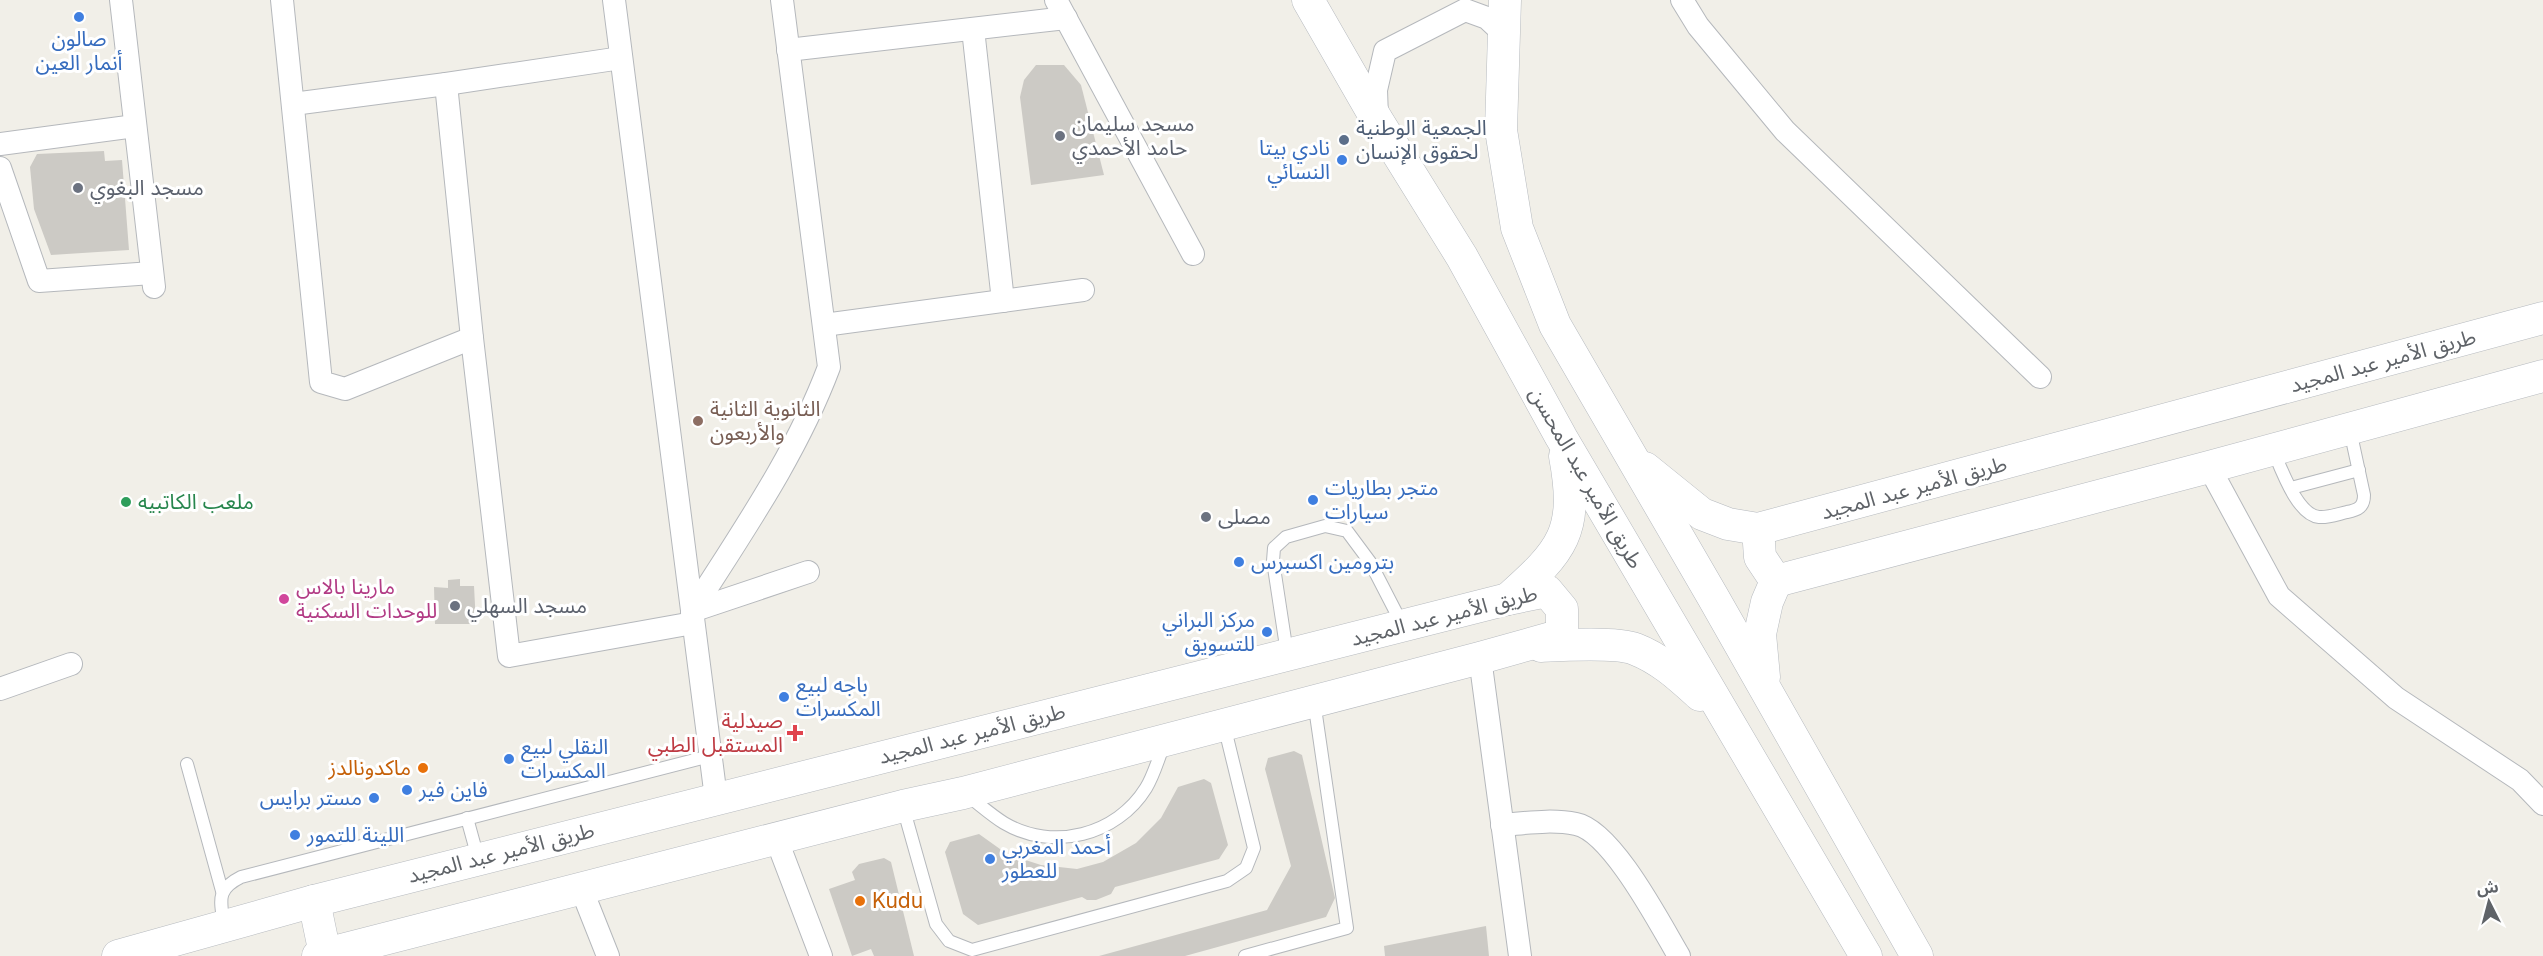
<svg xmlns="http://www.w3.org/2000/svg" width="2543" height="956" font-family="Inter,'Noto Sans Arabic',sans-serif">
	<style>
		.building { fill: #cccac5 }
		.lines { fill: none; stroke-linecap: round; stroke-linejoin: round }
		.service-casing { stroke: #b5b8bc; stroke-width: 14 }
		.minor-casing { stroke: #b5b8bc; stroke-width: 24 }
		.secondary-casing { stroke: #b6babf; stroke-width: 33 }
		.service { stroke: #fff; stroke-width: 12 }
		.minor { stroke: #fff; stroke-width: 22 }
		.secondary { stroke: #fff; stroke-width: 32 }
		.shop-dot { fill: #3f7fe0; stroke: #fff; stroke-width: 2 }
		.worship-dot { fill: #6b7280; stroke: #fff; stroke-width: 2 }
		.service-dot { fill: #5c6f8a; stroke: #fff; stroke-width: 2 }
		.education-dot { fill: #8d6e63; stroke: #fff; stroke-width: 2 }
		.leisure-dot { fill: #2e9e5b; stroke: #fff; stroke-width: 2 }
		.hotel-dot { fill: #d1479c; stroke: #fff; stroke-width: 2 }
		.health-dot { fill: #e0444e; stroke: #fff; stroke-width: 2 }
		.food-dot { fill: #e8710a; stroke: #fff; stroke-width: 2 }
		.labels { text-anchor: middle; stroke-width: 6; stroke-linejoin: round; paint-order: stroke }
		.shop-label { font-size: 21px; fill: #366cbe; stroke: #fff; text-anchor: start }
		.worship-label { font-size: 21px; fill: #5b616d; stroke: #fff; text-anchor: start }
		.service-label { font-size: 21px; fill: #4e5e75; stroke: #fff; text-anchor: start }
		.street-label { font-size: 21px; fill: #5f6368; stroke: #fff }
		.education-label { font-size: 21px; fill: #785e54; stroke: #fff; text-anchor: start }
		.leisure-label { font-size: 21px; fill: #27864d; stroke: #fff; text-anchor: start }
		.hotel-label { font-size: 21px; fill: #b23c85; stroke: #fff; text-anchor: start }
		.health-label { font-size: 21px; fill: #be3a42; stroke: #fff; text-anchor: end }
		.food-label { font-size: 21px; fill: #c56008; stroke: #fff; text-anchor: end }
	</style>
	<rect width="100%" height="100%" fill="#f1efe8"/>
	<!-- building -->
	<g class="building">
		<path d="M1036,65H1064L1081,85L1104,175L1031,185L1020,97L1024,80Z"/>
		<path d="M104,151L105,161L122,160L129,250L51,255L34,209L30,167L37,154Z"/>
		<path d="M460,579V586H474L476,624H435L434,587L448,588V580Z"/>
		<path d="M1294,751L1302,755L1335,898L1326,917L1185,956H1099L1267,910L1291,866L1265,769L1268,758Z"/>
		<path d="M1204,779L1211,783L1228,845L1219,859L1115,887L1111,894L1096,900H1087L1082,897L978,925L963,914L945,852L950,842L979,834L1007,854L1041,865L1077,869L1103,862L1136,843L1161,818L1178,787Z"/>
		<path d="M884,858L891,862L914,956H874L871,949L852,956L829,889L855,880L852,872L859,864Z"/>
		<path d="M1486,926L1489,956H1385L1384,946Z"/>
	</g>
	<g class="lines">
		<defs>
			<g id="service">
				<path d="M2273,450C2281,468 2297,515 2319,517C2328,518 2338,514 2347,512C2358,510 2364,507 2364,495L2350,430"/>
				<path d="M2291,488L2359,470"/>
				<path d="M1287,653L1273,561L1274,548L1286,537L1325,526L1347,531L1370,562L1402,624"/>
				<path d="M187,764L222,891"/>
				<path d="M967,795C979,804 991,815 1004,823C1053,852 1117,835 1146,788C1154,775 1158,759 1164,745"/>
				<path d="M903,807L936,924L949,941L972,950L1227,881L1246,868L1254,848L1224,725"/>
				<path d="M467,818L478,858"/>
				<path d="M224,926C221,901 215,890 241,877L710,756"/>
				<path d="M1245,956L1347,928L1314,701"/>
			</g>
			<g id="minor">
				<path d="M121,0L154,287"/>
				<path d="M282,0L321,382L345,389L472,338"/>
				<path d="M614,0L716,798"/>
				<path d="M1056,0L1193,254"/>
				<path d="M1682,0L1698,26L1785,131L2040,377"/>
				<path d="M973,29L1003,301"/>
				<path d="M788,50L1066,18"/>
				<path d="M446,84L472,338L509,656L693,623"/>
				<path d="M293,104L446,84L621,58"/>
				<path d="M1377,117L1376,90L1385,51L1465,10L1487,18L1503,33"/>
				<path d="M0,144L135,126"/>
				<path d="M0,168L39,281L152,273"/>
				<path d="M824,325L1083,290"/>
				<path d="M2209,467L2279,596L2396,698L2520,780L2543,804"/>
				<path d="M692,611C742,532 796,455 829,367L782,0"/>
				<path d="M692,611L808,572"/>
				<path d="M1480,658L1520,956"/>
				<path d="M0,689L71,664"/>
				<path d="M1502,825C1527,823 1552,819 1576,824C1612,831 1660,924 1679,956"/>
				<path d="M776,838L821,956"/>
				<path d="M581,888L608,956"/>
			</g>
			<g id="secondary">
				<path d="M1308,0L1377,120L1462,257L1561,437L1866,956"/>
				<path d="M1505,0L1501,130L1517,228L1555,325L1713,597L1917,956"/>
				<path d="M1645,468L1702,514L1728,524L1758,529L2543,318"/>
				<path d="M1758,529L1760,557L1776,581L2209,467L2543,376"/>
				<path d="M1508,599C1563,550 1579,532 1565,456"/>
				<path d="M1541,646C1562,645 1617,642 1635,649C1661,659 1680,677 1700,695"/>
				<path d="M1764,677L1760,634L1767,602L1776,581"/>
				<path d="M314,901L325,954"/>
				<path d="M118,956L314,901L1508,599L1547,591L1562,609V635L1480,658L963,793L903,806L318,956"/>
			</g>
		</defs>
		<!-- service casing -->
		<use href="#service" class="service-casing"/>
		<!-- minor casing -->
		<use href="#minor" class="minor-casing"/>
		<!-- secondary casing -->
		<use href="#secondary" class="secondary-casing"/>
		<!-- service -->
		<use href="#service" class="service"/>
		<!-- minor -->
		<use href="#minor" class="minor"/>
		<!-- secondary -->
		<use href="#secondary" class="secondary"/>
	</g>
	<!-- markers -->
	<g class="shop-dot">
		<circle cx="79" cy="17" r="6"/>
		<circle cx="1342" cy="160" r="6"/>
		<circle cx="1313" cy="500" r="6"/>
		<circle cx="1239" cy="562" r="6"/>
		<circle cx="1267" cy="632" r="6"/>
		<circle cx="784" cy="697" r="6"/>
		<circle cx="509" cy="759" r="6"/>
		<circle cx="407" cy="790" r="6"/>
		<circle cx="374" cy="798" r="6"/>
		<circle cx="295" cy="835" r="6"/>
		<circle cx="990" cy="859" r="6"/>
	</g>
	<g class="worship-dot">
		<circle cx="1060" cy="136" r="6"/>
		<circle cx="78" cy="188" r="6"/>
		<circle cx="1206" cy="517" r="6"/>
		<circle cx="455" cy="606" r="6"/>
	</g>
	<circle class="service-dot" cx="1344" cy="140" r="6"/>
	<circle class="education-dot" cx="698" cy="421" r="6"/>
	<circle class="leisure-dot" cx="126" cy="502" r="6"/>
	<circle class="hotel-dot" cx="284" cy="599" r="6"/>
	<path class="health-dot" d="M792 724h6v6h6v6h-6v6h-6v-6h-6v-6h6z"/>
	<g class="food-dot">
		<circle cx="423" cy="768" r="6"/>
		<circle cx="860" cy="901" r="6"/>
	</g>
	<g class="labels">
		<!-- shop labels -->
		<g class="shop-label">
			<text x="79" y="46" text-anchor="middle">صالون<tspan x="79" dy="24">أنمار العين</tspan></text>
			<text x="1330" y="155" text-anchor="end">نادي بيتا<tspan x="1330" dy="24">النسائي</tspan></text>
			<text x="1325" y="495">متجر بطاريات<tspan x="1325" dy="24">سيارات</tspan></text>
			<text x="1251" y="569">بترومين اكسبرس</text>
			<text x="1255" y="627" text-anchor="end">مركز البراني<tspan x="1255" dy="24">للتسويق</tspan></text>
			<text x="796" y="692">باجه لبيع<tspan x="796" dy="24">المكسرات</tspan></text>
			<text x="521" y="754">النقلي لبيع<tspan x="521" dy="24">المكسرات</tspan></text>
			<text x="419" y="797">فاين فير</text>
			<text x="362" y="805" text-anchor="end">مستر برايس</text>
			<text x="307" y="842">اللينة للتمور</text>
			<text x="1002" y="854">أحمد المغربي<tspan x="1002" dy="24">للعطور</tspan></text>
		</g>
		<!-- worship labels -->
		<g class="worship-label">
			<text x="1072" y="131">مسجد سليمان<tspan x="1072" dy="24">حامد الأحمدي</tspan></text>
			<text x="90" y="195">مسجد البغوي</text>
			<text x="1218" y="524">مصلى</text>
			<text x="467" y="613">مسجد السهلي</text>
		</g>
		<!-- service labels -->
		<g class="service-label">
			<text x="1356" y="135">الجمعية الوطنية<tspan x="1356" dy="24">لحقوق الإنسان</tspan></text>
		</g>
		<!-- street labels -->
		<g class="street-label">
			<text transform="translate(2383 361) rotate(-15)" y="7">طريق الأمير عبد المجيد</text>
			<text transform="translate(1586 478) rotate(60)" y="7">طريق الأمير عبد المحسن</text>
			<text transform="translate(1914 488) rotate(-15)" y="7">طريق الأمير عبد المجيد</text>
			<text transform="translate(1444 616) rotate(-14)" y="7">طريق الأمير عبد المجيد</text>
			<text transform="translate(972 734) rotate(-14)" y="7">طريق الأمير عبد المجيد</text>
			<text transform="translate(501 853) rotate(-14)" y="7">طريق الأمير عبد المجيد</text>
		</g>
		<!-- education labels -->
		<g class="education-label">
			<text x="710" y="416">الثانوية الثانية<tspan x="710" dy="24">والأربعون</tspan></text>
		</g>
		<!-- leisure labels -->
		<g class="leisure-label">
			<text x="138" y="509">ملعب الكاتبيه</text>
		</g>
		<!-- hotel labels -->
		<g class="hotel-label">
			<text x="296" y="594">مارينا بالاس<tspan x="296" dy="24">للوحدات السكنية</tspan></text>
		</g>
		<!-- health labels -->
		<g class="health-label">
			<text x="783" y="728">صيدلية<tspan x="783" dy="24">المستقبل الطبي</tspan></text>
		</g>
		<!-- food labels -->
		<g class="food-label">
			<text x="411" y="775">ماكدونالدز</text>
			<text x="872" y="908" text-anchor="start">Kudu</text>
		</g>
	</g>
	<!-- north arrow -->
	<g transform="translate(2489 902) rotate(354)" stroke="#ffffff" stroke-width="4.5" paint-order="stroke">
	<path d="M0-4.5L10 22L0 15L-10 22Z" fill="#5f6368"/>
	<text y="-9" font-size="16" font-weight="bold" text-anchor="middle" fill="#5f6368">ش</text>
	</g>
</svg>
